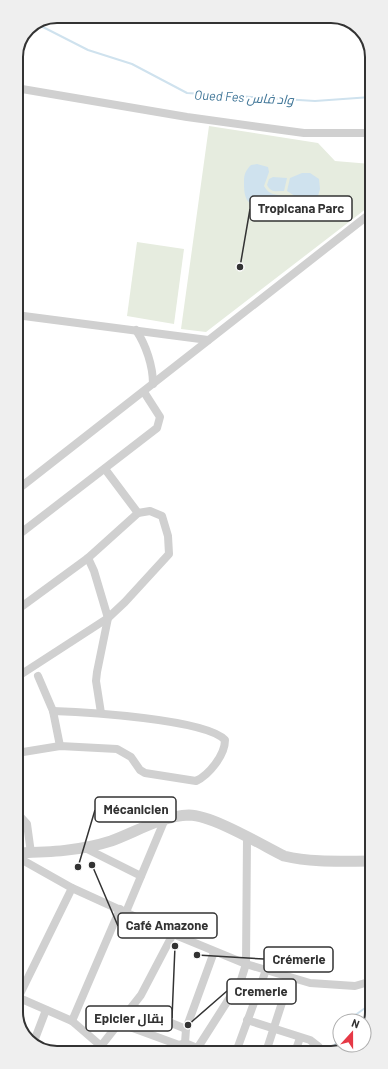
<svg xmlns="http://www.w3.org/2000/svg" width="388" height="1069" font-family="Barlow,Cairo,sans-serif">
	<style>
		.green { fill: #e6ecdf }
		.water { fill: #cfe2ee }
		.lines { fill: none; stroke-linecap: round; stroke-linejoin: round }
		.stream { stroke: #cfe2ee; stroke-width: 2 }
		.minor { stroke: #d0d0d0; stroke-width: 8 }
		.tertiary { stroke: #d0d0d0; stroke-width: 11 }
		.labels { text-anchor: middle; stroke-width: 4; stroke-linejoin: round; paint-order: stroke }
		.water-label { font-size: 13px; font-style: italic; fill: #3f7597; stroke: #fff }
		.rim { fill: none; stroke: #333; stroke-width: 2 }
		.leader { fill: none; stroke: #333; stroke-width: 1.5 }
		.callout-dot { fill: #333; stroke: #fff; stroke-width: 1.5 }
		.callout { fill: #fff; stroke: #333; stroke-width: 1.5 }
		.callout-label { font-size: 13px; text-anchor: middle; font-weight: bold; fill: #333 }
	</style>
	<rect width="100%" height="100%" fill="#fff"/>
	<!-- green -->
	<g class="green">
		<path d="M209,126L318,143L335,161L371,164V205L206,332L181,329Z"/>
		<path d="M137,242L184,249L174,324L127,316Z"/>
	</g>
	<!-- water -->
	<g class="water">
		<path d="M257,164L268,167L269,172L264,186C270,196 275,194 285,196L291,204C286,223 255,211 247,200C244,194 244,188 244,181C244,174 246,170 251,165Z"/>
		<path d="M302,173H310L319,179L320,189L318,196C304,210 299,197 287,191L290,178Z"/>
		<path d="M273,177L287,178L284,191C276,191 271,193 267,185L269,179Z"/>
	</g>
	<g class="lines">
		<!-- stream -->
		<g class="stream">
			<path d="M37,24L88,50L132,64L187,93L315,101L371,97"/>
			<path d="M351,1021L354,1016L372,1003"/>
			<path d="M330,1052L340,1037"/>
		</g>
		<!-- minor -->
		<g class="minor">
			<path d="M16,88L187,117L304,133H371"/>
			<path d="M16,315L208,340"/>
			<path d="M136,330C146,345 153,366 153,384"/>
			<path d="M17,490L371,213"/>
			<path d="M17,536L157,428L160,417L144,392"/>
			<path d="M88,558L94,571L108,618L97,672L96,681L101,713"/>
			<path d="M17,610L88,558L138,513"/>
			<path d="M38,676L53,711L60,746"/>
			<path d="M17,677L108,618L125,602L169,554L168,536L162,516L150,511L138,513L105,469"/>
			<path d="M17,753L60,746L117,749L131,757L140,770L145,773L196,781C209,775 225,755 225,740C206,719 84,712 53,711"/>
			<path d="M17,813L27,824L31,853"/>
			<path d="M85,848L141,876"/>
			<path d="M17,857L72,888L173,934L246,964L310,983L355,986L372,981"/>
			<path d="M126,912L165,819"/>
			<path d="M17,997L72,1021L101,1046L98,1053"/>
			<path d="M18,998L72,888"/>
			<path d="M132,1007L186,1029"/>
			<path d="M247,1020L310,1040L319,1047V1052"/>
			<path d="M72,1021L120,909"/>
			<path d="M119,1023L179,1045L185,1043"/>
			<path d="M364,1029L367,1026"/>
			<path d="M33,1044L46,1010"/>
			<path d="M101,1046L141,995L173,934"/>
			<path d="M197,1048L185,1043L186,1029L214,952"/>
			<path d="M195,1052L241,980L246,964L247,838"/>
			<path d="M236,1052L266,970"/>
			<path d="M266,1052L290,978"/>
			<path d="M295,1052L300,1038"/>
		</g>
		<!-- tertiary -->
		<path class="tertiary" d="M17,853C50,852 80,851 111,841C136,832 161,816 189,815C212,815 262,845 284,856C313,863 342,861 372,861"/>
	</g>
	<g class="labels">
		<!-- water labels -->
		<g class="water-label">
			<text transform="translate(244 97) rotate(3)" y="5">Oued Fes واد فاس</text>
		</g>
	</g>
	<!-- crop -->
	<path d="M0 0H388V1069H0ZM57 23H331A34 34 0 0 1 365 57V1012A34 34 0 0 1 331 1046H57A34 34 0 0 1 23 1012V57A34 34 0 0 1 57 23Z" fill="#efefef" fill-rule="evenodd"/>
	<path class="rim" d="M57 23H331A34 34 0 0 1 365 57V1012A34 34 0 0 1 331 1046H57A34 34 0 0 1 23 1012V57A34 34 0 0 1 57 23Z"/>
	<!-- callouts -->
	<path class="leader" d="M240 267L250 209M78 867L95 810M92 865L118 926M197 955L264 959M188 1025L227 991M175 946L172 1018"/>
	<g class="callout-dot">
		<circle cx="240" cy="267" r="4"/>
		<circle cx="78" cy="867" r="4"/>
		<circle cx="92" cy="865" r="4"/>
		<circle cx="197" cy="955" r="4"/>
		<circle cx="188" cy="1025" r="4"/>
		<circle cx="175" cy="946" r="4"/>
	</g>
	<g class="callout">
		<rect x="250" y="196" width="102" height="25" rx="4"/>
		<rect x="95" y="797" width="81" height="25" rx="4"/>
		<rect x="118" y="913" width="99" height="25" rx="4"/>
		<rect x="264" y="947" width="69" height="25" rx="4"/>
		<rect x="227" y="979" width="69" height="25" rx="4"/>
		<rect x="86" y="1006" width="86" height="25" rx="4"/>
	</g>
	<g class="callout-label">
		<text x="301" y="213">Tropicana Parc</text>
		<text x="136" y="814">Mécanicien</text>
		<text x="167" y="930">Café Amazone</text>
		<text x="299" y="964">Crémerie</text>
		<text x="261" y="996">Cremerie</text>
		<text x="129" y="1023">Epicier بقال</text>
	</g>
	<!-- north arrow -->
	<g transform="translate(352 1033) rotate(21)"><circle r="19" fill="#ffffff" stroke="#adadad"/>
	<path d="M0-3L7 15L0 10L-7 15Z" fill="#e63946"/>
	<text y="-6" font-size="11" font-weight="bold" text-anchor="middle" fill="#333333">N</text>
	</g>
</svg>
